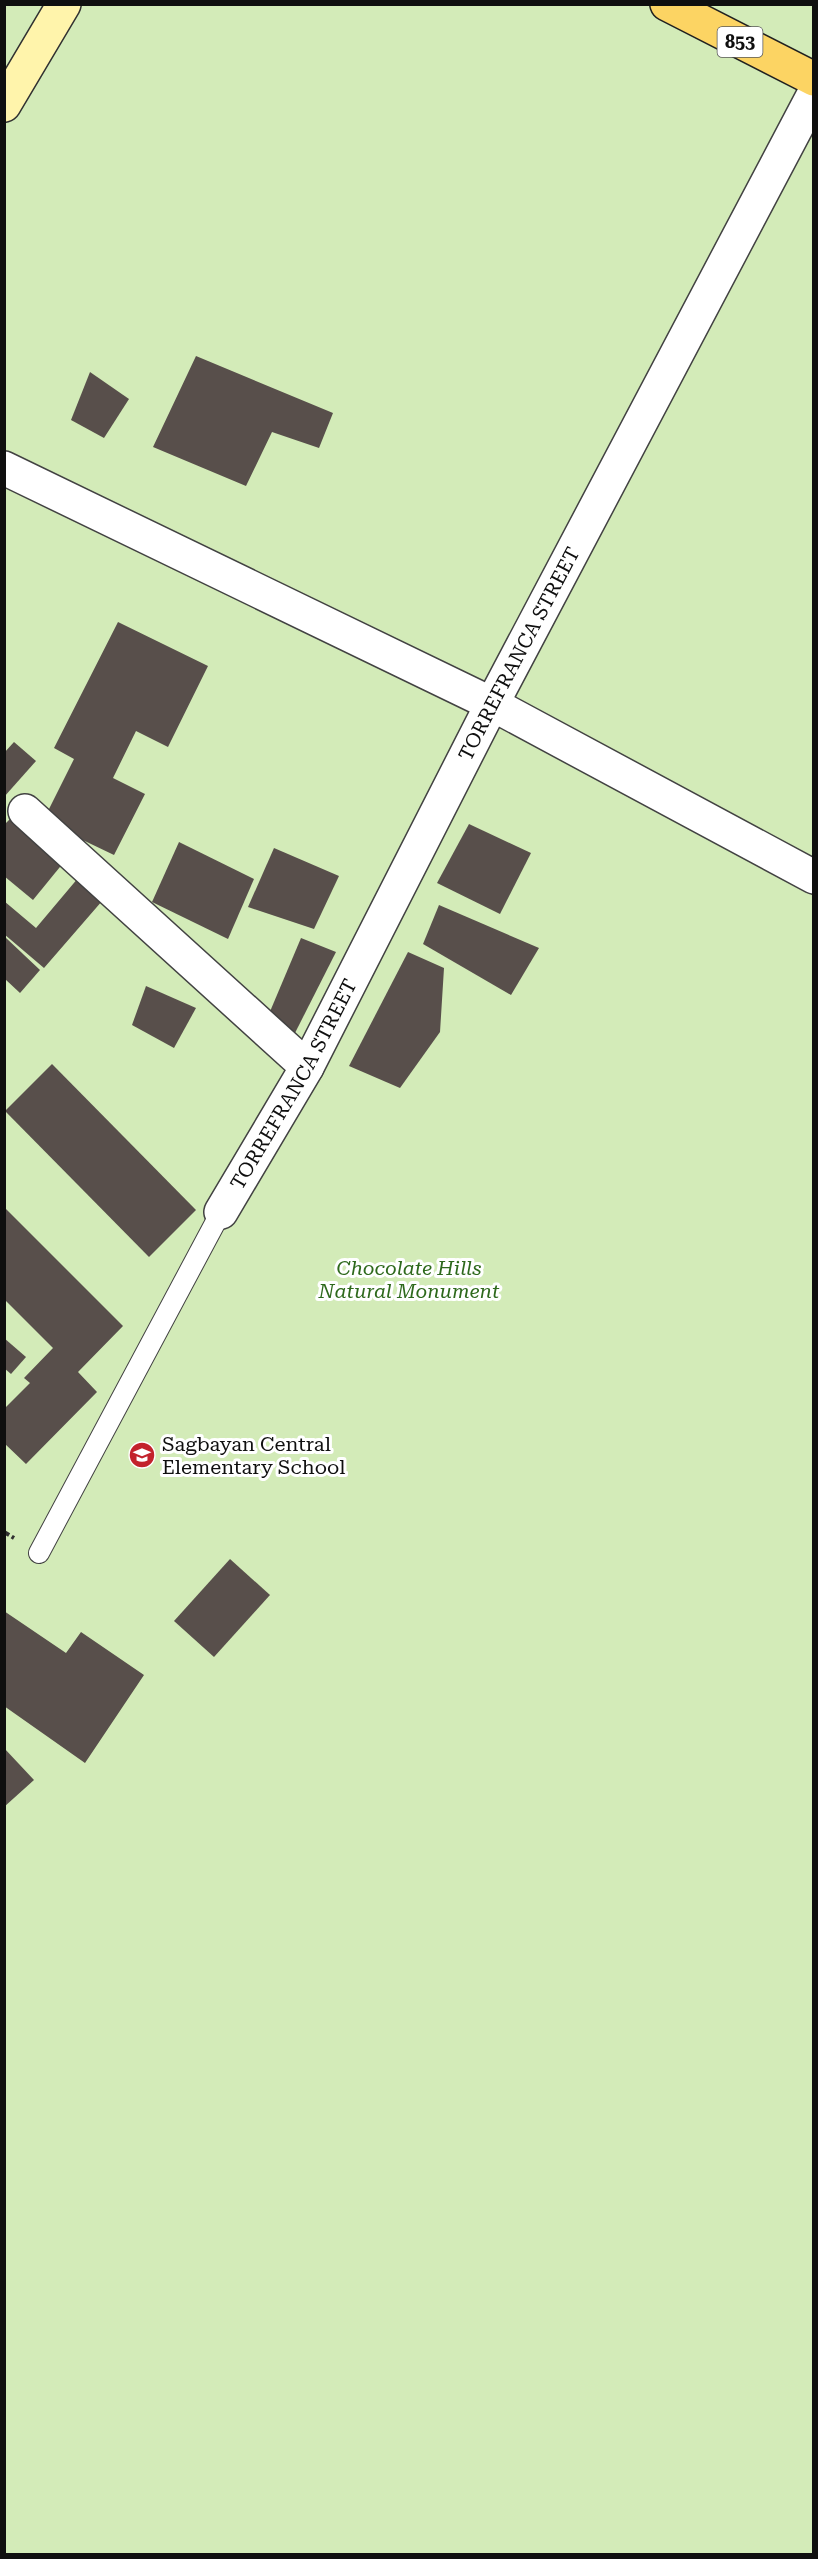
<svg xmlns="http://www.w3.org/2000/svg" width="818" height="2559" font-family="'Roboto Serif',serif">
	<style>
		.green { fill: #d3ebb8 }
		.building { fill: #584f4b }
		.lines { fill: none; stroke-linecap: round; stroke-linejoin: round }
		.lane-casing { stroke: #424242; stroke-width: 22 }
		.street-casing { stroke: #424242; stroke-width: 36 }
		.secondary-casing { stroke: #313131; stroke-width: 36 }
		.primary-casing { stroke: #202020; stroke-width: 36 }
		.path { stroke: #313131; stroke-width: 4; stroke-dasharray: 6 3; stroke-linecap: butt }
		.lane { stroke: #fff; stroke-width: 20 }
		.street { stroke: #fff; stroke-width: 33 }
		.secondary { stroke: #fff4ab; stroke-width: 33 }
		.primary { stroke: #fcd463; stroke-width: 33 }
		.labels { text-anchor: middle; stroke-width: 6; stroke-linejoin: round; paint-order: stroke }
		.shield { fill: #fff; stroke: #575757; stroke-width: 1.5 }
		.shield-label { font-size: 18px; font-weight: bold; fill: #0f0f0f }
		.street-label { font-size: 20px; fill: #0f0f0f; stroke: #fff }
		.park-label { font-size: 20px; font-style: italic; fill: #2e691c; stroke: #fff }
		.poi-label { font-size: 20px; fill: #0f0f0f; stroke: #fff; text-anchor: start }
	</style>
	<rect width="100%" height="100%" fill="#fffcf0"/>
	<!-- green -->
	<rect class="green" x="5" y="5" width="808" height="2549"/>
	<!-- building -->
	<g class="building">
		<path d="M196,356L333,413L319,448L272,432L246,486L153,447Z"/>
		<path d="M90,372L129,399L104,438L71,420Z"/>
		<path d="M118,622L208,666L168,747L136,731L113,778L145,794L114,855L43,821L74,759L54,748Z"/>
		<path d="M14,742L36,761L4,797V753Z"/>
		<path d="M11,818L64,862L33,900L4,876V825Z"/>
		<path d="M469,824L531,853L500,914L437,883Z"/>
		<path d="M179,842L254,879L228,939L152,902Z"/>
		<path d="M274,848L339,876L314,929L248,907Z"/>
		<path d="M84,871L109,893L44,968L4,934V901L36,928Z"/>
		<path d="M439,905L539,948L511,995L423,944Z"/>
		<path d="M5,937L40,970L20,993L5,979Z"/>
		<path d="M301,938L336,952L295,1033L266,1021Z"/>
		<path d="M408,952L444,968L440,1032L400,1088L349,1066Z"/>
		<path d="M146,986L196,1008L174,1048L132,1025Z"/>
		<path d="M52,1064L196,1210L149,1257L5,1111Z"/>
		<path d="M4,1207L123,1326L78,1372L97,1392L26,1464L4,1443V1409L30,1383L24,1378L53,1348L4,1299Z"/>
		<path d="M4,1338L26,1357L11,1374L4,1368Z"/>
		<path d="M230,1559L270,1595L214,1657L174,1621Z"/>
		<path d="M4,1611L66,1653L81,1632L144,1675L85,1763L4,1706Z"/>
		<path d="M4,1748L34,1780L4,1807Z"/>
	</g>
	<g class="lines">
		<defs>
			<path id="lane" d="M39,1553L221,1212"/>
			<g id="street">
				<path d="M4,468L492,704L814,877"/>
				<path d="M25,811L307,1067"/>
				<path id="s1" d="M221,1212L307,1067L492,704L814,94"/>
			</g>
			<path id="secondary" d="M4,105L64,4"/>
			<path id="primary" d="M667,4L814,79"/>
		</defs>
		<!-- lane casing -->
		<use href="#lane" class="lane-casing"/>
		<!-- street casing -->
		<use href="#street" class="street-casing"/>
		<!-- secondary casing -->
		<use href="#secondary" class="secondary-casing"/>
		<!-- primary casing -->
		<use href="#primary" class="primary-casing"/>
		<!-- path -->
		<path class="path" d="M4,1532L14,1538"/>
		<!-- lane -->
		<use href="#lane" class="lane"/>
		<!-- street -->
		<use href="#street" class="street"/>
		<!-- secondary -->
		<use href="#secondary" class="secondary"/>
		<!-- primary -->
		<use href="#primary" class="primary"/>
	</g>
	<!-- icons -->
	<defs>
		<symbol id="school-disc" viewBox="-11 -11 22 22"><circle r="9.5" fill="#c3222c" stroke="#fff"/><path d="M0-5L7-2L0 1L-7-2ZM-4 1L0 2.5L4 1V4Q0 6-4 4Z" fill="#fff"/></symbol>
	</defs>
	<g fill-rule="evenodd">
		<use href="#school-disc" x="127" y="1440" width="30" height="30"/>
	</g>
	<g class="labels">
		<!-- shield labels -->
		<rect class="shield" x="717.5" y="27" width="45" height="30" rx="4.5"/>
		<g class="shield-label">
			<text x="740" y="48">853</text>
		</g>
		<!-- street labels -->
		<g class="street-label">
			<text dy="7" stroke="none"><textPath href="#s1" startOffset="633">TORREFRANCA STREET</textPath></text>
			<text dy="7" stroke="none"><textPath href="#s1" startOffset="147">TORREFRANCA STREET</textPath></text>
		</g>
		<!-- park labels -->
		<g class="park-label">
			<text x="409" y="1275">Chocolate Hills<tspan x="409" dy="23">Natural Monument</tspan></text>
		</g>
		<!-- poi labels -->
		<g class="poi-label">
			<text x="162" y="1451">Sagbayan Central<tspan x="162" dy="23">Elementary School</tspan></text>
		</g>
	</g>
	<!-- border -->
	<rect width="818" height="2559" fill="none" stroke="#0f0f0f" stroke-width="12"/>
</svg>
